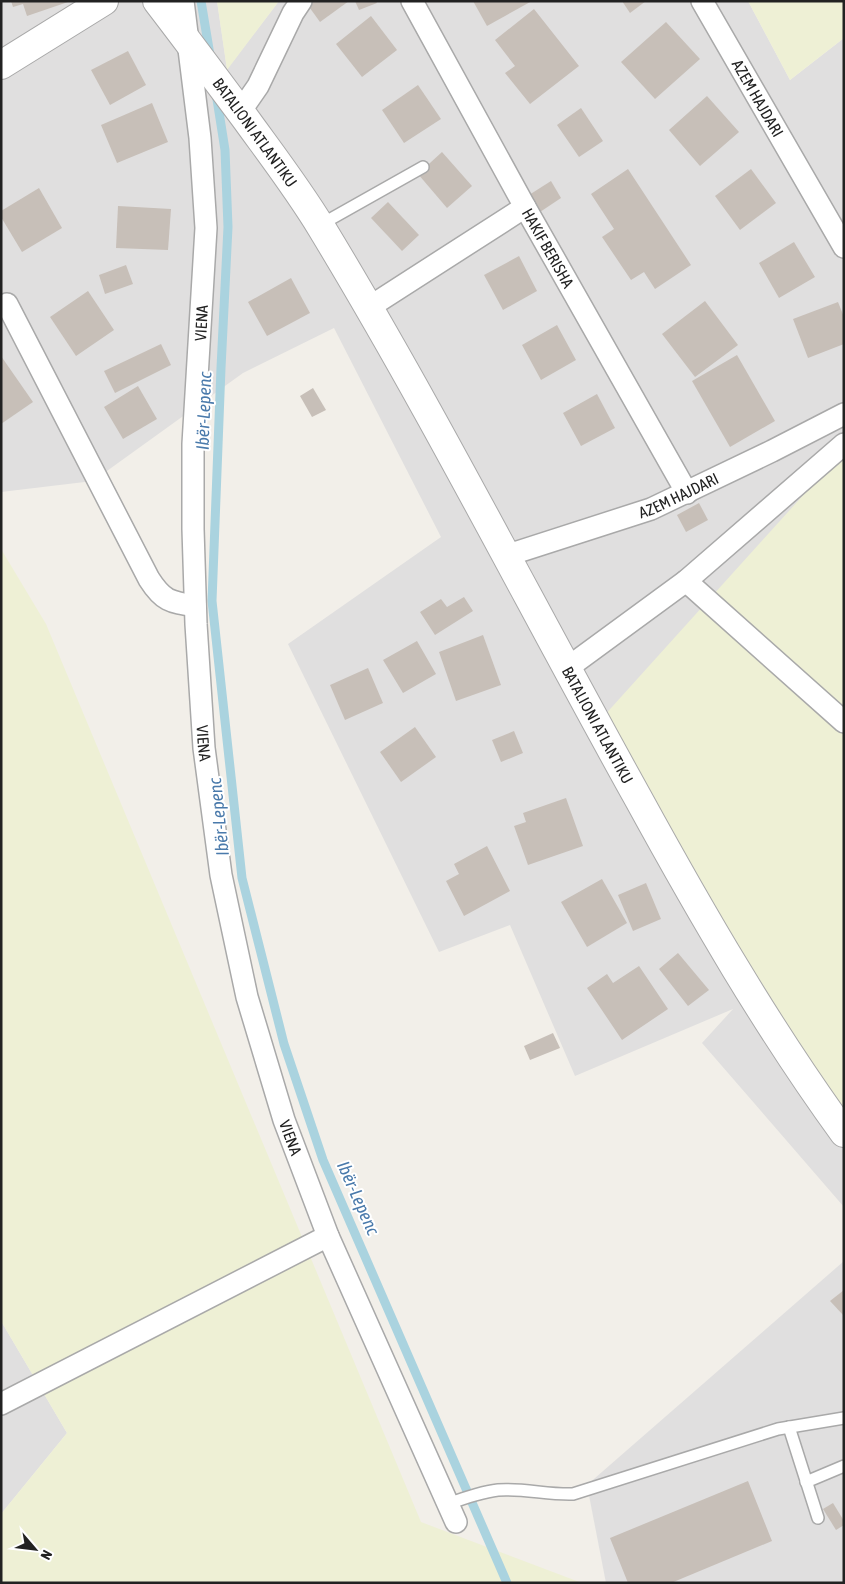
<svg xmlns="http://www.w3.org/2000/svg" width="845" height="1584" font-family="'Asap Condensed',sans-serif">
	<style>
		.residential { fill: #e0dfdf }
		.farmland { fill: #eef0d5 }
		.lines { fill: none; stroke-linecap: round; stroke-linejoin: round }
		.stream { stroke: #aad3df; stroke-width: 9 }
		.building { fill: #c7bfb8 }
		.service-casing { stroke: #a9a9a9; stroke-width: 14 }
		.minor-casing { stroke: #a9a9a9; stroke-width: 24 }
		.tertiary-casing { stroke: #a9a9a9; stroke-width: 30 }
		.service { stroke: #fff; stroke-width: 11 }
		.minor { stroke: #fff; stroke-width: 21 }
		.tertiary { stroke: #fff; stroke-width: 28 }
		.labels { text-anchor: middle; stroke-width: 4; stroke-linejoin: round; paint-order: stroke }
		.street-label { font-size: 16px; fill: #222; stroke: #fff }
		.water-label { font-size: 18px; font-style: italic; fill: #4a7aab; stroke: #fff }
	</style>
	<rect width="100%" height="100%" fill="#f2efe9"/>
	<!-- residential -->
	<g class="residential">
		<path d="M1,1H217L227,69L279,1H748L790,80L844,38V1207L702,1043L733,1009L575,1076L510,925L439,952L288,644L441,537L334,328L243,373L93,481L1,492Z"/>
		<path d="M844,1261V1583H606L587,1485Z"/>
		<path d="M1,1321L67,1433L1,1514Z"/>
	</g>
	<!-- farmland -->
	<g class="farmland">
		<path d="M217,1H279L227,70Z"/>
		<path d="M748,1H844V38L790,80Z"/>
		<path d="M844,450V1112L593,728Z"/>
		<path d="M1,549L46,624L421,1522L582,1583H1V1514L67,1433L1,1321Z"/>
	</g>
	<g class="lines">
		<!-- stream -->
		<g class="stream">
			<path d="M201,1L210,55"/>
			<path d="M216,93L225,150L228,227L221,368L212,601L242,878L284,1044L323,1160L507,1583"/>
		</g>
	</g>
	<!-- building -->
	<g class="building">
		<path d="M11,1H68V2L27,16L23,4L13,7Z"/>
		<path d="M311,1H349L320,22L307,4Z"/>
		<path d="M355,1H376L377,3L359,10Z"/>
		<path d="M473,1H532L487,26Z"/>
		<path d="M622,1H646L630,13Z"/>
		<path d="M534,9L579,66L530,104L505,73L515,66L495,40Z"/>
		<path d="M371,16L397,50L362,77L336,44Z"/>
		<path d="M666,22L700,59L655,99L621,62Z"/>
		<path d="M128,51L146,85L110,105L91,70Z"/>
		<path d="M418,85L441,119L404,143L382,110Z"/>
		<path d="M707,96L739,132L700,166L669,130Z"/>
		<path d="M152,103L168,142L117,163L101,125Z"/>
		<path d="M581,108L603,141L579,157L557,125Z"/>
		<path d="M442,152L472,186L447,208L418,174Z"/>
		<path d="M628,169L691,265L655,289L644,272L631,280L602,237L614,229L591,194Z"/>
		<path d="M751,169L776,203L740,230L715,196Z"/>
		<path d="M551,181L561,198L540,212L529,195Z"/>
		<path d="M39,188L62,228L22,252L1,217V211Z"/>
		<path d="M388,202L419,235L402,251L371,218Z"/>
		<path d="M118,206L171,209L168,250L116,248Z"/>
		<path d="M794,242L815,277L779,298L759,263Z"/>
		<path d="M519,256L537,291L503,310L484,275Z"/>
		<path d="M126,265L133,284L105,294L99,275Z"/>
		<path d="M291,278L310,313L267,336L248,302Z"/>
		<path d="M88,291L114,330L76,356L50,317Z"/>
		<path d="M705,301L738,345L695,377L662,334Z"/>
		<path d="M838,302L844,317V344L808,358L793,319Z"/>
		<path d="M557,325L576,360L541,380L522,345Z"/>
		<path d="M161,344L171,365L115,393L104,371Z"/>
		<path d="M737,355L775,421L730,447L692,381Z"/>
		<path d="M1,356L33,402L1,424Z"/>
		<path d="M138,386L157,419L123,439L104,407Z"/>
		<path d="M313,388L326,410L312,417L300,396Z"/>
		<path d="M597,394L615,428L581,446L563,413Z"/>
		<path d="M699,503L708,520L686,532L677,515Z"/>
		<path d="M464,597L473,611L435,635L420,612L441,599L447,607Z"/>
		<path d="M483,635L501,685L456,701L439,652Z"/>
		<path d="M417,641L436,674L403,693L383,660Z"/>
		<path d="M368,668L383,703L345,720L330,685Z"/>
		<path d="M415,727L436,757L401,782L380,752Z"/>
		<path d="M514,731L523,753L501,762L492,740Z"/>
		<path d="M566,798L583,846L528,865L514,826L526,822L523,813Z"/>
		<path d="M487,846L510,891L464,916L446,881L459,874L454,864Z"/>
		<path d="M602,879L627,923L587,947L561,902Z"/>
		<path d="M646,883L661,919L633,931L618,895Z"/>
		<path d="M678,953L709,990L688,1006L659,969Z"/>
		<path d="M639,966L668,1009L622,1040L587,988L607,974L613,983Z"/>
		<path d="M553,1033L560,1048L530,1060L524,1046Z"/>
		<path d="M844,1290V1316L830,1301Z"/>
		<path d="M748,1481L772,1541L671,1583H628L610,1538Z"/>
		<path d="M833,1503L844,1521V1525L836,1530L823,1509Z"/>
	</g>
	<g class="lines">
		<defs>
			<g id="service">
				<path d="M320,225L423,167"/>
				<path d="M789,1427L818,1518"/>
				<path d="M806,1482L844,1466"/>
				<path d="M448,1504C464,1498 481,1492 498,1490C523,1488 548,1495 573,1494L778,1429L844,1418"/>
			</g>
			<g id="minor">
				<path id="s1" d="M183,1L200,138L206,228L193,444V529L196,624L204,748L221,875L247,997L284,1120L328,1236L456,1522"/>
				<path id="s2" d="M412,1L525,207L687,493"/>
				<path id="s3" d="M702,1L844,247"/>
				<path d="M240,112L258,86L293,13L301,1"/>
				<path d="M7,304L149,579C163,601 170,602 195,606"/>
				<path d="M368,308L525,207"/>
				<path id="s4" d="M505,556L651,509L772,451L844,414"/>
				<path d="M686,581L844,722"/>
				<path d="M566,669L686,581L844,444"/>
				<path d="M1,1404L328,1236"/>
			</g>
			<g id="tertiary">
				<path id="s5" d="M157,1C187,40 216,79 245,118C271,154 298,189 321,227C434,413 532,608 638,798C701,913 767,1027 844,1133"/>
				<path d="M1,65L104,1"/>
			</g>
		</defs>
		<!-- service casing -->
		<use href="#service" class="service-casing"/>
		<!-- minor casing -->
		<use href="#minor" class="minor-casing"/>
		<!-- tertiary casing -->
		<use href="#tertiary" class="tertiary-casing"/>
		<!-- service -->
		<use href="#service" class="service"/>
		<!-- minor -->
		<use href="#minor" class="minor"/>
		<!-- tertiary -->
		<use href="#tertiary" class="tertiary"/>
	</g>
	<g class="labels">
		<!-- street labels -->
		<g class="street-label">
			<text dy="6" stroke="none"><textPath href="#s3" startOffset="112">AZEM HAJDARI</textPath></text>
			<text dy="6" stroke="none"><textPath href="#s5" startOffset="164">BATALIONI ATLANTIKU</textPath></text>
			<text dy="6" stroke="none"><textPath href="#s2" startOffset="282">HAKIF BERISHA</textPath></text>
			<text transform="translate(201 323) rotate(-87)" y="6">VIENA</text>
			<text dy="6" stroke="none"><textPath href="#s4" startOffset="184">AZEM HAJDARI</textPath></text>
			<text dy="6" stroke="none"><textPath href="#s5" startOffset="849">BATALIONI ATLANTIKU</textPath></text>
			<text dy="6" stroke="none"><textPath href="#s1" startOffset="744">VIENA</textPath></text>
			<text dy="6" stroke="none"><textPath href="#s1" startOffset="1149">VIENA</textPath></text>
		</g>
		<!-- water labels -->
		<g class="water-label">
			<text transform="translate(204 411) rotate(-88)" y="6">Ibër-Lepenc</text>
			<text transform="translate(219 817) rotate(-96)" y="6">Ibër-Lepenc</text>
			<text transform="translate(358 1198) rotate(66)" y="6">Ibër-Lepenc</text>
		</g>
	</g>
	<!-- border -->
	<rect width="845" height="1584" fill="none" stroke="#222222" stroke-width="5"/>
	<!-- north arrow -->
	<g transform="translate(35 1549) rotate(118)" stroke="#ffffff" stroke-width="4" paint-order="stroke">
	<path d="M0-4L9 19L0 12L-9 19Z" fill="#222222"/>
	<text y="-8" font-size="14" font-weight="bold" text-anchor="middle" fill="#222222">N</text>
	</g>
</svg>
